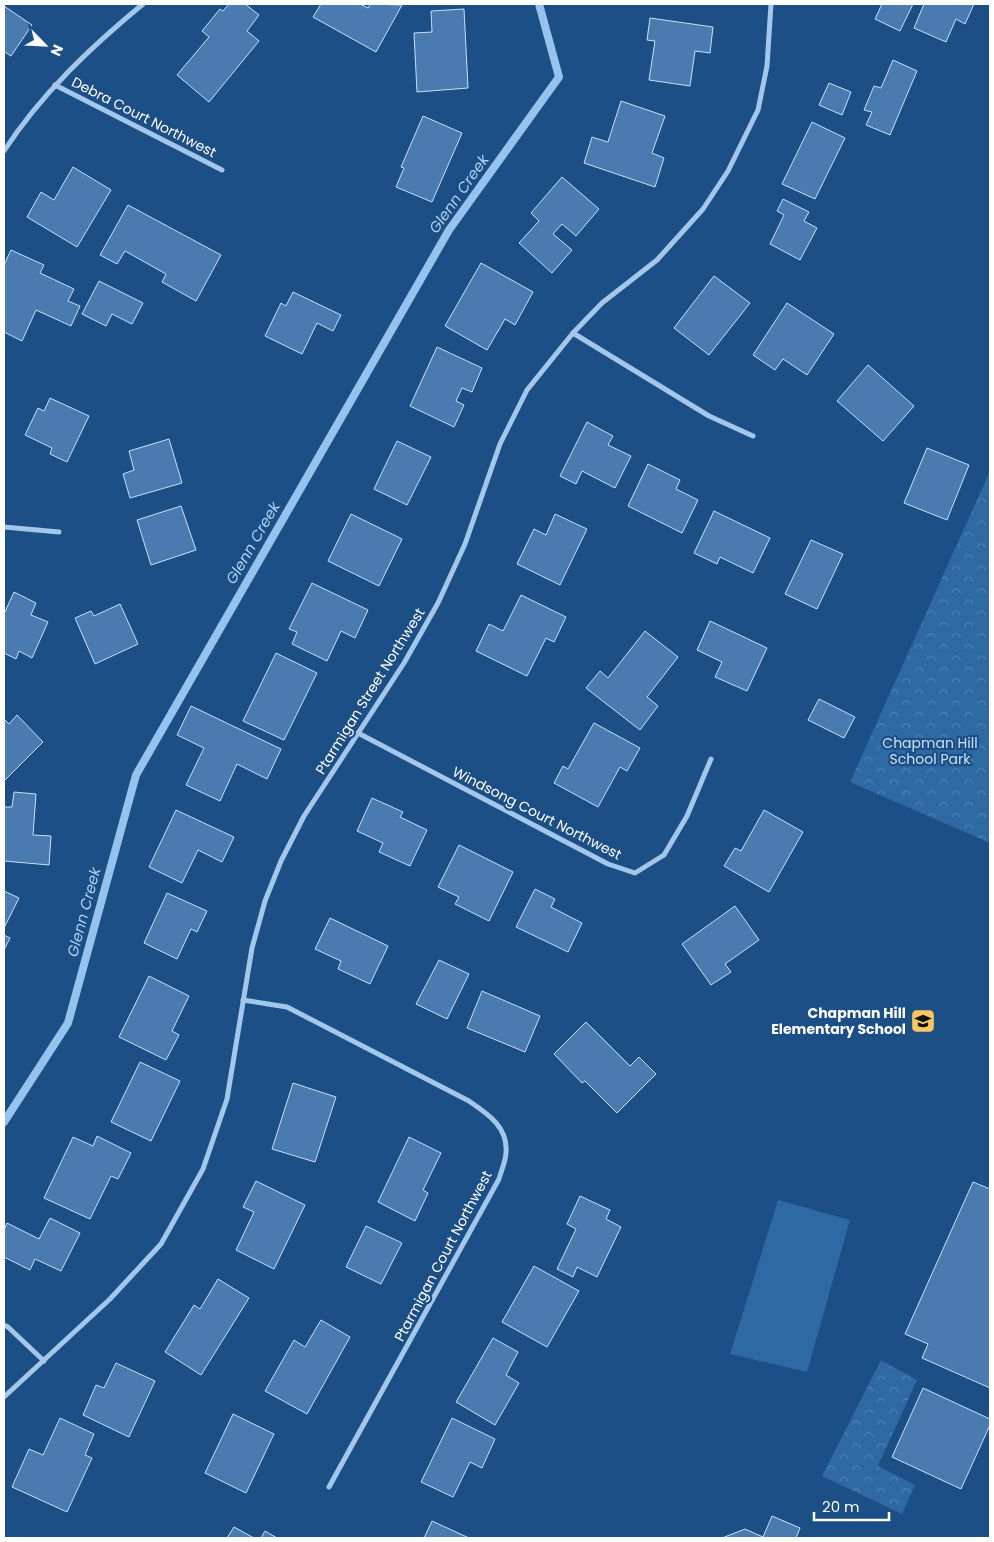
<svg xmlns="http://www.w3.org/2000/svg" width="994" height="1542" font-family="Poppins,sans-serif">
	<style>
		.grass { fill: #2f69a3 }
		.forest { fill: url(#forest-crowns) }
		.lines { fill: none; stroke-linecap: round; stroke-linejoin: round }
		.stream { stroke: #96c3ed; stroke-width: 8 }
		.building { fill: #497bb1; stroke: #c8e0f8 }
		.minor { stroke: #a3c7eb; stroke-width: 5 }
		.labels { text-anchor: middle; stroke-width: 4.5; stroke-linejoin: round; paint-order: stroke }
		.street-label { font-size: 14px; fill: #fff; stroke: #1c4f85 }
		.park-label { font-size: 14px; fill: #c8e0f8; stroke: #1c4f85 }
		.poi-label { font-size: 14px; font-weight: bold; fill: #fff; stroke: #1c4f85; text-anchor: end }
		.water-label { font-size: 15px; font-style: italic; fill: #aed1f3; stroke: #1c4f85 }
	</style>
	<defs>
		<pattern id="forest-crowns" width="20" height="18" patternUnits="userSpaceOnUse" patternTransform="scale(1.25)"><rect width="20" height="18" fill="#2f69a3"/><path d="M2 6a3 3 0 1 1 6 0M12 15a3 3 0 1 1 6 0" fill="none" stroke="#4e80b1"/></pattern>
	</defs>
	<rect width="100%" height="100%" fill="#1c4f85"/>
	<!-- grass -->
	<path class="grass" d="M778,1200L850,1220L807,1372L730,1354Z"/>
	<!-- forest -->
	<g class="forest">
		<path d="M990,471V843L850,782Z"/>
		<path d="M881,1360L917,1380L878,1466L915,1485L902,1514L822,1476Z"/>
	</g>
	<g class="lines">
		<!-- stream -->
		<path class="stream" d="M4,1122L68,1023L136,775L449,230L559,77L539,4"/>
	</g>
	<!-- building -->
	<g class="building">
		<path d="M229,4H245L259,15L247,31L259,41L209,102L177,75L209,37L202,31L220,9L223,11Z"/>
		<path d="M321,4H360L368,8L371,4L402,5L376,52L313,17Z"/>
		<path d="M882,4H913L900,31L875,19Z"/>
		<path d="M924,4H974L965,24L956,19L946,42L914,28Z"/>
		<path d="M4,6L32,25L11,56L5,52L4,54Z"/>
		<path d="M464,9L468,88L417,92L414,33L432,32L431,11Z"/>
		<path d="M650,18L713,27L710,53L695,51L690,86L649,80L655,41L647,40Z"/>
		<path d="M893,60L917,71L890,135L866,125L872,112L864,110L874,86L881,88Z"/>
		<path d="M829,83L851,92L842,115L819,105Z"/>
		<path d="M621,101L665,116L652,153L664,158L655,187L584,163L592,137L608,142Z"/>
		<path d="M423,116L462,133L432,202L396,187L404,168L401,167Z"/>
		<path d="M812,122L845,138L815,199L782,184Z"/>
		<path d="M73,167L111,190L77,247L27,217L41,192L54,200Z"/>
		<path d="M562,177L599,209L576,236L562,224L553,234L572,250L552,273L519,243L539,221L531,213Z"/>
		<path d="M783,199L809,212L804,221L817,228L800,260L770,244L784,215L777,211Z"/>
		<path d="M128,205L221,255L196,301L162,282L166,274L125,251L117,264L100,255Z"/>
		<path d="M11,250L44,265L40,273L74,289L68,301L80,306L71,326L36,310L22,341L4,332V265Z"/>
		<path d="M481,263L533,292L515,325L505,319L487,350L445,326Z"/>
		<path d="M714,276L750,303L709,355L674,328Z"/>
		<path d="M99,281L143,303L132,324L112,314L106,326L82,314Z"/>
		<path d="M293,292L341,315L333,331L317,323L302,354L265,336L281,303L286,306Z"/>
		<path d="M787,303L834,334L807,375L783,359L775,370L753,355Z"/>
		<path d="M437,347L482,368L472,392L462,388L456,401L464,405L454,427L410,406Z"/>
		<path d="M868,365L914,406L883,441L837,401Z"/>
		<path d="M50,398L89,416L67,462L50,454L52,448L25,435L38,408L44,411Z"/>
		<path d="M587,422L613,436L608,445L631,456L615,488L582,471L576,484L560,476Z"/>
		<path d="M169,439L182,483L130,498L123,474L134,470L129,451Z"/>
		<path d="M397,441L431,457L407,505L374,489Z"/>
		<path d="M927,448L969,465L947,520L904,503Z"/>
		<path d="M648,464L680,480L676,489L698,500L682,533L628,506Z"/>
		<path d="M181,506L196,550L151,565L137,520Z"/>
		<path d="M714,511L770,538L753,573L720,557L717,564L694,553Z"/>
		<path d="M351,514L402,539L379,586L328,561Z"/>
		<path d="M555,514L587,529L560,585L517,564L534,529L546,535Z"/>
		<path d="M811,540L843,554L817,609L785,594Z"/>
		<path d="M312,583L368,610L355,638L341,631L327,661L292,644L297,632L289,629Z"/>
		<path d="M14,592L36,603L31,615L48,622L32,658L19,651L16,659L4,653V614Z"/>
		<path d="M521,595L566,617L554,642L546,638L527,676L476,651L489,624L503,631Z"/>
		<path d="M120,604L138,644L95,664L75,618L91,611L94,616Z"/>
		<path d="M710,621L767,648L747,691L715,677L722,662L697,650Z"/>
		<path d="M645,631L678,657L647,697L658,706L640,730L586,688L600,671L608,678Z"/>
		<path d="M276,653L317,673L284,740L243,721Z"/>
		<path d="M819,699L855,717L844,738L808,720Z"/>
		<path d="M191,706L281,749L267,779L237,764L220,801L186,785L204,748L177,735Z"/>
		<path d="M17,715L43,742L4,781V719L9,724Z"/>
		<path d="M594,723L640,748L627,771L620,767L598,807L554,783L563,766L568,769Z"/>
		<path d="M14,792L36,794L33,835L51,836L49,865L4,861V807H12Z"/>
		<path d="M372,798L403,812L400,817L427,830L410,866L379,852L383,843L357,831Z"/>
		<path d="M176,810L234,837L222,862L198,850L182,883L149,867Z"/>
		<path d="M764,810L803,832L769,892L724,866L735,848L741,851Z"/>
		<path d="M459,845L513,872L489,921L455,904L459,897L438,887Z"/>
		<path d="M535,889L555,899L551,907L582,923L568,952L516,927Z"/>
		<path d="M4,891L19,898L4,928Z"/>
		<path d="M167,893L207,911L197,932L191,929L177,959L144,943Z"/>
		<path d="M735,906L759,940L725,964L731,972L711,985L682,944Z"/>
		<path d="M330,918L388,946L370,984L338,969L341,961L315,949Z"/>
		<path d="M4,935L10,938L4,950Z"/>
		<path d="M439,960L469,974L447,1019L416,1004Z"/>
		<path d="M149,976L189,996L172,1031L179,1035L166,1060L119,1037Z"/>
		<path d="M482,991L540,1016L525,1052L467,1028Z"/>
		<path d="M586,1022L630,1066L639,1057L656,1074L617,1113L585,1081L582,1083L554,1054Z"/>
		<path d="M140,1062L180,1081L151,1141L111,1122Z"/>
		<path d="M293,1083L336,1097L315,1162L272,1149Z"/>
		<path d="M97,1136L131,1153L118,1179L111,1176L90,1219L44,1198L73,1137L93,1146Z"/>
		<path d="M409,1137L441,1153L423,1190L428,1193L415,1221L378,1202Z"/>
		<path d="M256,1181L305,1205L274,1269L236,1250L254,1212L243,1207Z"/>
		<path d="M973,1182L990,1189V1388L922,1358L928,1344L905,1334Z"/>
		<path d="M580,1196L610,1210L606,1219L621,1227L597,1277L577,1267L573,1277L557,1269L576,1229L567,1224Z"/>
		<path d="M50,1218L80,1233L61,1271L35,1259L30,1270L4,1257V1230L7,1223L39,1239Z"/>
		<path d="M366,1226L402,1243L381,1284L346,1267Z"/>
		<path d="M534,1266L579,1291L547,1347L502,1322Z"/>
		<path d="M218,1279L249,1298L201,1375L165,1352L194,1305L200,1309Z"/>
		<path d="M321,1320L350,1337L307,1414L265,1391L294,1340L305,1347Z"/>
		<path d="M493,1338L518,1352L506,1375L519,1383L495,1425L456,1402Z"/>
		<path d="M116,1363L155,1381L129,1437L83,1415L96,1385L104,1388Z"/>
		<path d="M923,1388L990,1419V1425L961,1489L892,1457Z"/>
		<path d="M233,1414L274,1434L246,1493L205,1473Z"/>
		<path d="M60,1418L94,1434L85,1455L92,1458L67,1512L12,1487L29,1449L43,1455Z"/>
		<path d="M452,1418L495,1439L482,1468L470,1462L453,1497L421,1482Z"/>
		<path d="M772,1516L800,1528L796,1538H722L745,1529L763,1537Z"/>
		<path d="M432,1521L469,1538H424Z"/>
		<path d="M234,1527L254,1538H227Z"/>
		<path d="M265,1531L277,1538H261Z"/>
	</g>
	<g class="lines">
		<!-- minor -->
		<g class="minor">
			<path d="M55,85L222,170"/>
			<path d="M4,151C41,94 91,47 143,4"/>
			<path d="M573,333L709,416L753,436"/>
			<path d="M4,527L59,532"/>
			<path d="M358,733L608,864L635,873L664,855L687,816L711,759"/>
			<path d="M243,1000L287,1007L469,1101C488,1114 508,1127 506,1152C506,1161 501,1171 499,1179L329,1487"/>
			<path d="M4,1325L8,1327L44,1361"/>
			<path d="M4,1397L110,1299L161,1244L203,1169L227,1099L252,948L265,901L281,861L304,816L404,663L438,603L465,544L500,444L527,390L573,333L602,303L657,260L703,209L728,171L758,110L767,66L771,4"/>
		</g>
	</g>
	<!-- icons -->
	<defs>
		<symbol id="school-square" viewBox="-11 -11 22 22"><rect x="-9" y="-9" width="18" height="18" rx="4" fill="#fcc760" stroke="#1c4f85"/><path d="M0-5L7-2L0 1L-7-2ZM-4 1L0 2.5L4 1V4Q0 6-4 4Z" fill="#111"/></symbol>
	</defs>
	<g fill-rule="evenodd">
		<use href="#school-square" x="909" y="1007" width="28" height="28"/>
	</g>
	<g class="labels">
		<!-- street labels -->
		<g class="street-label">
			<text transform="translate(144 117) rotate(27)" y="5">Debra Court Northwest</text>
			<text transform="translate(370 691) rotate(-58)" y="5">Ptarmigan Street Northwest</text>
			<text transform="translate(537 813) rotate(27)" y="5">Windsong Court Northwest</text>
			<text transform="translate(443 1256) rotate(-62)" y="5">Ptarmigan Court Northwest</text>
		</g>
		<!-- park labels -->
		<g class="park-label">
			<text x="930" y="748">Chapman Hill<tspan x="930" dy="16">School Park</tspan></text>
		</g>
		<!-- poi labels -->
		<g class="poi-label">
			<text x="906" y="1018">Chapman Hill<tspan x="906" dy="16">Elementary School</tspan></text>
		</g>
		<!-- water labels -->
		<g class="water-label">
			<text transform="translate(459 194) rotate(-55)" y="5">Glenn Creek</text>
			<text transform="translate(253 543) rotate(-60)" y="5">Glenn Creek</text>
			<text transform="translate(84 912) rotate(-75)" y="5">Glenn Creek</text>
		</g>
	</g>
	<!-- border -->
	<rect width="994" height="1542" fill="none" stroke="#ffffff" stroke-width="10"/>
	<!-- north arrow -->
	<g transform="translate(45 45) rotate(114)" stroke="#1c4f85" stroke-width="4" paint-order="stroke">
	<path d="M0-4L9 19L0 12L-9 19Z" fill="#ffffff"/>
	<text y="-8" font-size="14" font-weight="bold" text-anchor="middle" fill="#ffffff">N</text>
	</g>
	<!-- scale -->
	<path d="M814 1512v8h75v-8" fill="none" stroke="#ffffff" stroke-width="2.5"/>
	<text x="822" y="1512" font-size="15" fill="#ffffff" stroke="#1c4f85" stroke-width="4" paint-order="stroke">20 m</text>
</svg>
